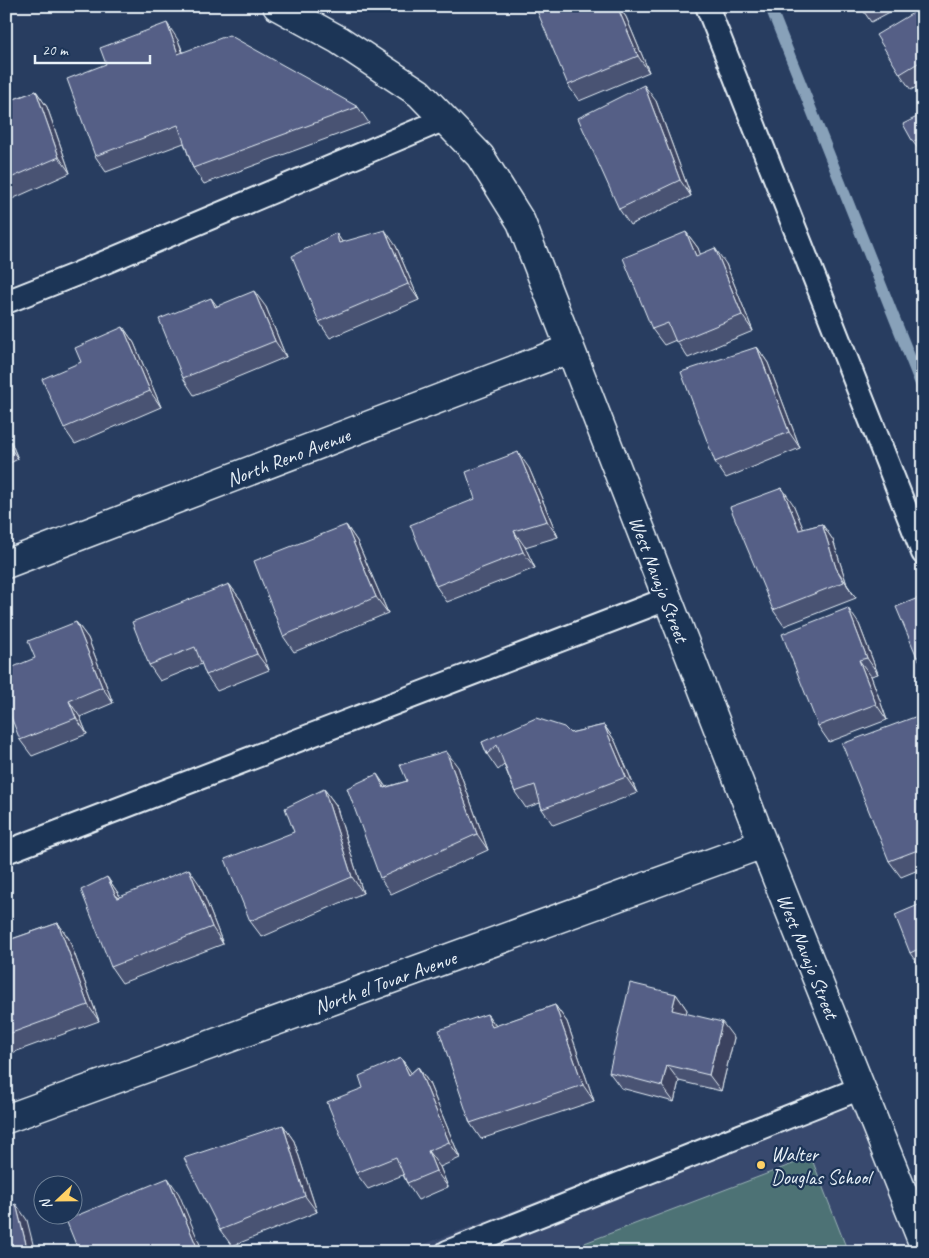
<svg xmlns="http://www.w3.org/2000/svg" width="929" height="1258" font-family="Caveat,sans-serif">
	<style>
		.built { fill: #394a6e }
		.green { fill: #4d7275; stroke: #9ab2b6 }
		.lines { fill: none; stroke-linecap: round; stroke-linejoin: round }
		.stream { stroke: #88a1b9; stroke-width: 11 }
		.lane-casing { stroke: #e8f1f8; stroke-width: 26 }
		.street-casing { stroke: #e8f1f8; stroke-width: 31 }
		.lane { stroke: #1d3557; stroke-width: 22 }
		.street { stroke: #1d3557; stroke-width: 28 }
		.wall { fill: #485273; stroke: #e8f1f8 }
		.shaded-wall { fill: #3b425e; stroke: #e8f1f8 }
		.building { fill: #545f86; stroke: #e8f1f8 }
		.poi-dot { fill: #ffd166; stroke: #1d3557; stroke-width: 2 }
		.labels { text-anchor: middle; stroke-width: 4.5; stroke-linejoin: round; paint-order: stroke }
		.street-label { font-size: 20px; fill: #e8f1f8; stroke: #1d3557 }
		.poi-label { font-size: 20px; fill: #e8f1f8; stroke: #1d3557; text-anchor: start }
	</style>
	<rect width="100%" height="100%" fill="#283d60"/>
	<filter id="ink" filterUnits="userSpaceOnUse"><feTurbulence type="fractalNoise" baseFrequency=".02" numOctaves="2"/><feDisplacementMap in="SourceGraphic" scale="10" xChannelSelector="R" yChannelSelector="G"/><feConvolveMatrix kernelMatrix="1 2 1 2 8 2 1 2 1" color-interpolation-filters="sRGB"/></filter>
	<g filter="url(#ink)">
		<!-- built -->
		<path class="built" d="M857,1079L923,1252H404Z"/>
		<!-- green -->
		<path class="green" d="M811,1157L848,1252H561Z"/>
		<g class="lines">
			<!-- stream -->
			<path class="stream" d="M770,6L923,390"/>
			<defs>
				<g id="lane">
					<path d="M707,6L923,553"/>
					<path d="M6,302L77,274L445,119"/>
					<path d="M6,852L667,599"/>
					<path d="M447,1252L861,1088"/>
				</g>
				<g id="street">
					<path d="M277,6L339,40L419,93L480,156L521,222L763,844L923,1243"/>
					<path d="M6,564L569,349"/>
					<path d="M6,1119L763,844"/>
				</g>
			</defs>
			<!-- lane casing -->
			<use href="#lane" class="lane-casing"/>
			<!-- street casing -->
			<use href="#street" class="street-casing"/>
			<!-- lane -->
			<use href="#lane" class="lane"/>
			<!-- street -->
			<use href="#street" class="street"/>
		</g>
		<!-- wall -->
		<g class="wall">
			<path d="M608,6H618L626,17L649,72L579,101L568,85L605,9Z"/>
			<path d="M860,6H901L871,22Z"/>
			<path d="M923,7V83L911,90L900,74Z"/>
			<path d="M178,40L183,52L358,107L369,123L204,184L193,168L184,143L106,172L95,156Z"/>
			<path d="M36,91L47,107L70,173L12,199L6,190V102Z"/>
			<path d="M656,101L691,196L630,225L619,209Z"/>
			<path d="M923,114V155L913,142Z"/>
			<path d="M686,232L698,248L700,254L726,264L753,331L688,358L676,340L664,345L652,329Z"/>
			<path d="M336,233L342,242L396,246L419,300L330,338L319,322Z"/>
			<path d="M217,306L266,307L286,357L194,395L183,378Z"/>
			<path d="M123,327L134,343L161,407L75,444L64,428L81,362Z"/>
			<path d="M757,347L768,363L800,448L726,478L715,462Z"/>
			<path d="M6,430L18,459L6,465Z"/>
			<path d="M529,468L558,537L525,547L535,568L447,602L436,586L475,499Z"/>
			<path d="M793,504L803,529L822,524L833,540L847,585L856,598L784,626L773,610Z"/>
			<path d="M346,525L357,541L388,613L294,652L283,636Z"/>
			<path d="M229,584L241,600L269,670L217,691L206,675L202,664L160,681L149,665Z"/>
			<path d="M923,596V665L917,657Z"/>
			<path d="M76,622L88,638L113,703L80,717L87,734L32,756L20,740L35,658Z"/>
			<path d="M859,624L878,674L871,676L887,720L829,742L818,726Z"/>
			<path d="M920,715L923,720V868L901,877L889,861Z"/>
			<path d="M604,725L615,741L637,793L553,825L542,809L540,803L526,808L515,792L504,765L498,770L487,754L482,742L570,733Z"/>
			<path d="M6,760L10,769L6,770Z"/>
			<path d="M458,767L488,850L391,894L380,878L386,787Z"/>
			<path d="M324,789L336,805L363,893L262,937L250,921L294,832Z"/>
			<path d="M107,877L118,893L120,897L200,885L223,944L122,983L111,967Z"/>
			<path d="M923,903V968L921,969L910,953Z"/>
			<path d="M58,923L69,939L99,1021L9,1054L6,1050V941Z"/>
			<path d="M676,994L687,1010L686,1013L734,1038L721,1091L679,1081L674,1102L621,1088L609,1072Z"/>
			<path d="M555,1005L567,1022L594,1101L481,1139L470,1123L487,1014L496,1026Z"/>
			<path d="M401,1058L411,1073L418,1067L429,1083L460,1158L440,1167L448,1187L418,1200L407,1183L403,1175L368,1189L356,1173L363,1088Z"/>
			<path d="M283,1125L294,1141L317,1212L232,1246L220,1230Z"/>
		</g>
		<!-- shaded-wall -->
		<g class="shaded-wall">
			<path d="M600,6H604L613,27L602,11Z"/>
			<path d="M617,6H618L626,17L649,72L638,56Z"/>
			<path d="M167,23L178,40L189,70L178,54Z"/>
			<path d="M644,85L656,101L691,196L680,180Z"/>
			<path d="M36,91L47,107L70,173L59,157Z"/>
			<path d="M385,230L396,246L419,300L408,284Z"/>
			<path d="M686,232L698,248L707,272L696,256Z"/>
			<path d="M336,233L347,249L339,243Z"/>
			<path d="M715,248L726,264L753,331L742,315Z"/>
			<path d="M254,291L266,307L286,357L275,341Z"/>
			<path d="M211,298L223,314L215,307Z"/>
			<path d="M123,327L134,343L161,407L150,391Z"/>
			<path d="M757,347L768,363L800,448L789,432Z"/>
			<path d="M6,430L18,459L7,443Z"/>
			<path d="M518,452L529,468L558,537L547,521Z"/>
			<path d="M782,488L793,504L811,547L799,530Z"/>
			<path d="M822,524L833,540L847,585L856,598L836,568Z"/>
			<path d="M346,525L357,541L388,613L376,597Z"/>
			<path d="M514,531L525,547L535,568L523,552Z"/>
			<path d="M229,584L241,600L269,670L257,654Z"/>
			<path d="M848,608L859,624L878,674L867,658Z"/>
			<path d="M76,622L88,638L113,703L102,687Z"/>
			<path d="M859,660L871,676L887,720L876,704Z"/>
			<path d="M69,701L80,717L87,734L76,718Z"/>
			<path d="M604,725L615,741L637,793L626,777Z"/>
			<path d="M446,751L458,767L488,850L477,834Z"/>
			<path d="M377,774L388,790L384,788Z"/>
			<path d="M324,789L336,805L363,893L352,877Z"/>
			<path d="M189,869L200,885L223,944L212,927Z"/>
			<path d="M107,877L118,893L128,915L117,898Z"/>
			<path d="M58,923L69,939L99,1021L88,1005Z"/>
			<path d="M676,994L687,1010L683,1026L672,1010Z"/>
			<path d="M555,1005L567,1022L594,1101L583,1085Z"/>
			<path d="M487,1014L499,1030L492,1027Z"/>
			<path d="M722,1022L734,1038L721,1091L709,1075Z"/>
			<path d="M401,1058L412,1074L409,1075Z"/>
			<path d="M667,1065L679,1081L674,1102L662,1086Z"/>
			<path d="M418,1067L429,1083L460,1158L449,1142Z"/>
			<path d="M283,1125L294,1141L317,1212L305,1196Z"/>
			<path d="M428,1151L440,1167L448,1187L436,1171Z"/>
			<path d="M168,1178L179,1194L203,1252H199Z"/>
			<path d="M16,1204L27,1220L35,1252H28Z"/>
		</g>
		<!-- building -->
		<g class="building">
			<path d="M535,6H600L602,11L608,6H617L638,56L568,85Z"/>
			<path d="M923,7V60L900,74L876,35Z"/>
			<path d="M167,23L178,54L229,35L358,107L193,168L178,125L95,156L67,79L106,64L100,48Z"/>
			<path d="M644,85L680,180L619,209L578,118Z"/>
			<path d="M36,91L59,157L6,180V102Z"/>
			<path d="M923,114V136L913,142L903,124Z"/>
			<path d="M923,171V180L919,173Z"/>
			<path d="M385,230L408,284L319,322L292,256L336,233L339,243Z"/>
			<path d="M686,232L696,256L715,248L742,315L676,342L668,323L652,329L623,258Z"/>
			<path d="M254,291L275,341L183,378L159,319L211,298L215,307Z"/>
			<path d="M123,327L150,391L64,428L42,379L81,362L75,348Z"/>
			<path d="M757,347L789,432L715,462L681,372Z"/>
			<path d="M518,452L547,521L514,531L523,552L436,586L410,525L475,499L466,472Z"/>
			<path d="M782,488L799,530L822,524L836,568L844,582L773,610L730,507Z"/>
			<path d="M346,525L376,597L283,636L254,561Z"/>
			<path d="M229,584L257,654L206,675L195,647L149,665L132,622Z"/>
			<path d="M923,596V655L917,657L896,607Z"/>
			<path d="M848,608L867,658L859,660L876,704L818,726L782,634Z"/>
			<path d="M76,622L102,687L69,701L76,718L20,740L6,704V670L35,658L28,641Z"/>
			<path d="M920,715L923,722V848L889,861L842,744Z"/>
			<path d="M536,718L564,727L570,733L604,725L626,777L542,809L535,785L515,792L497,745L487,754L482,742Z"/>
			<path d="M446,751L477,834L380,878L347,788L377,774L384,788L407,781L400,765Z"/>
			<path d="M324,789L352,877L250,921L225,859L294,832L285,808Z"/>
			<path d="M189,869L212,927L111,967L81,890L107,877L117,898Z"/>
			<path d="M923,903V947L910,953L895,915Z"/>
			<path d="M58,923L88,1005L6,1035V941Z"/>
			<path d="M630,983L676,994L672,1010L722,1022L709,1075L667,1065L662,1086L609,1072Z"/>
			<path d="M555,1005L583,1085L470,1123L439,1030L487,1014L492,1027Z"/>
			<path d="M401,1058L409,1075L418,1067L449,1142L428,1151L436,1171L407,1183L396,1157L356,1173L327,1102L363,1088L359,1076Z"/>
			<path d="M283,1125L305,1196L220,1230L184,1158Z"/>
			<path d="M168,1178L199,1252H79L66,1220Z"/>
			<path d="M16,1204L28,1252H6V1207Z"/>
		</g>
	</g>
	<!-- markers -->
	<circle class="poi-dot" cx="761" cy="1165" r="5"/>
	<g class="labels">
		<!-- street labels -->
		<g class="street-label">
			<text transform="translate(288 457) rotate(-21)" y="7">North Reno Avenue</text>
			<text transform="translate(659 579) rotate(69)" y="7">West Navajo Street</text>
			<text transform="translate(808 956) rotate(68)" y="7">West Navajo Street</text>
			<text transform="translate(385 982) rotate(-20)" y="7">North el Tovar Avenue</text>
		</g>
		<!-- poi labels -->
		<g class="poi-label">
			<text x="771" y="1161">Walter<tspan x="771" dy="23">Douglas School</tspan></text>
		</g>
	</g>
	<!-- margin -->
	<rect width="929" height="1258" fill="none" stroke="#1d3557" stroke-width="25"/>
	<rect x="12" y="12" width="904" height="1233" fill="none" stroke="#e8f1f8" stroke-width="2" filter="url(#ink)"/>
	<!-- north arrow -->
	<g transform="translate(58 1200) rotate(248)"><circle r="24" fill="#1d3557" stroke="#6e8097"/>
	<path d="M0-4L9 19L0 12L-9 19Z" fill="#ffd166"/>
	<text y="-8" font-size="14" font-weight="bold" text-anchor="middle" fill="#e8f1f8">N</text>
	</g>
	<!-- scale -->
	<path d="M35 55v8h115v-8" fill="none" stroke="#e8f1f8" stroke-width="2.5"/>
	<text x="42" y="55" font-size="15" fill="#e8f1f8" stroke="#1d3557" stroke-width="4" paint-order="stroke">20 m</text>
</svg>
